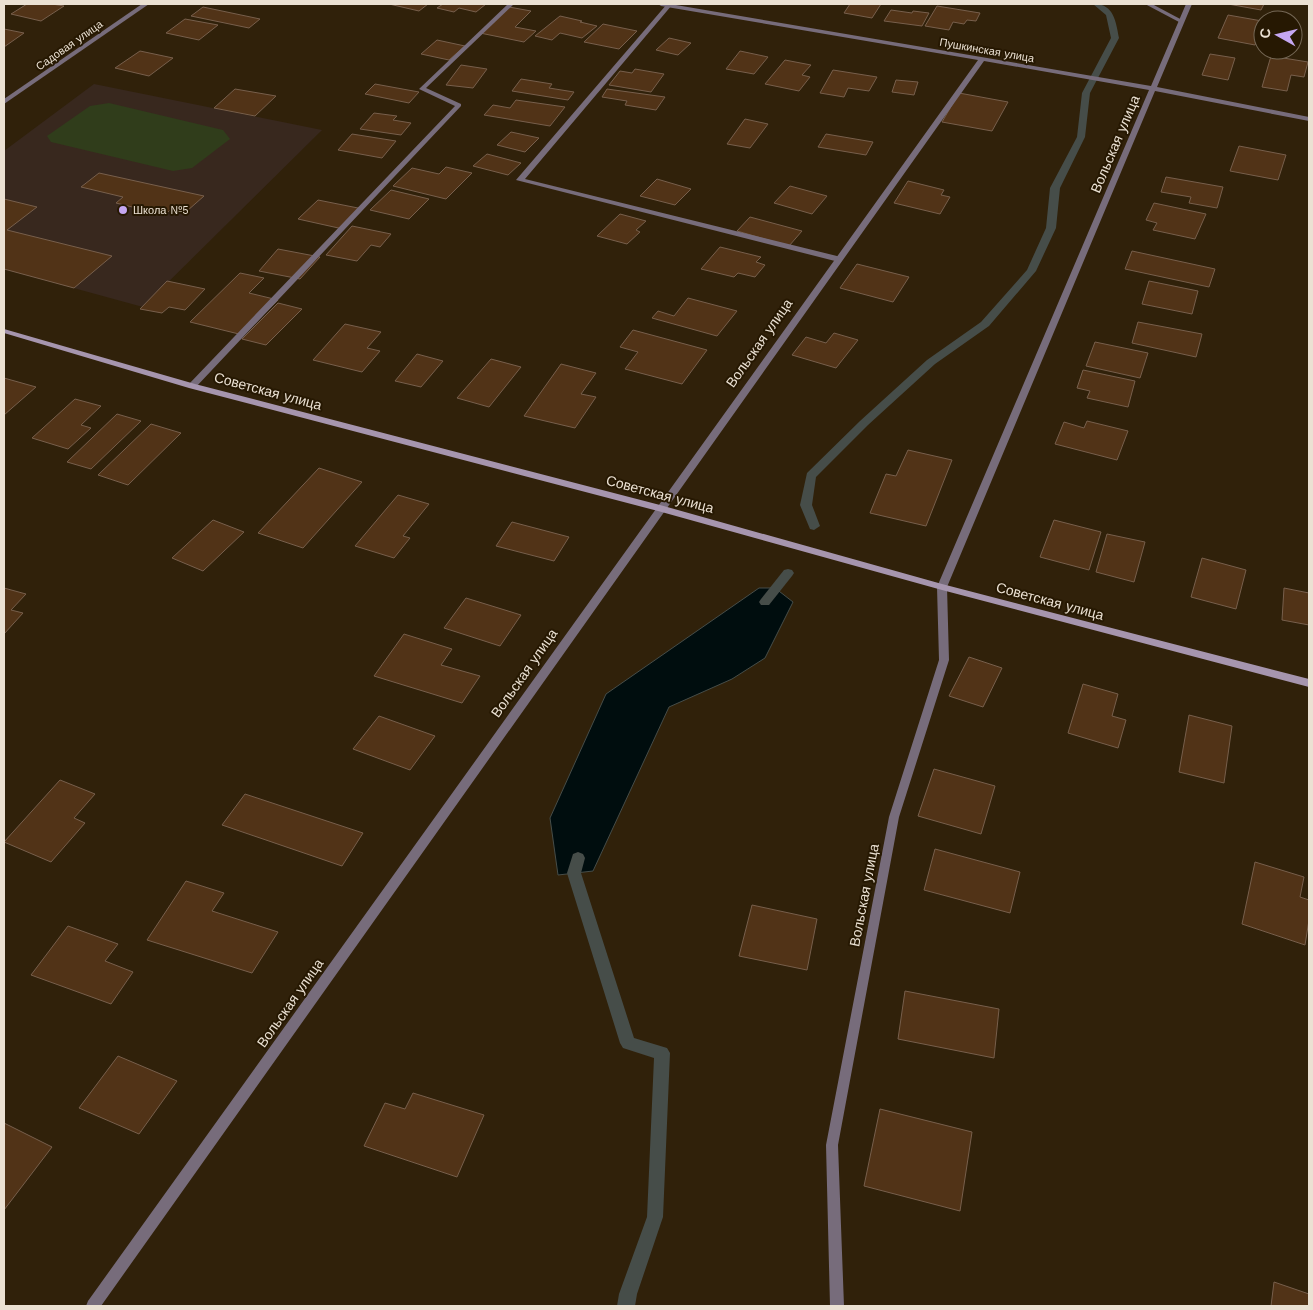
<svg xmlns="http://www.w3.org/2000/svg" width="1313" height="1310" font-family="'Work Sans',sans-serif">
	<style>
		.education { fill: #38281e }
		.green { fill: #303d1b }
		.water { fill: #000d0e; stroke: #464d49 }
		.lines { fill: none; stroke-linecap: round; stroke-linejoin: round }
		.stream { fill: #464d49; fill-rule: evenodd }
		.building { fill: #513317; stroke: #775f4c }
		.service { fill: #776c7b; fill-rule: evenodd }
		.minor { fill: #776c7b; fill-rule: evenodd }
		.secondary { fill: #a695ae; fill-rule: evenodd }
		.poi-dot { fill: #c5a7f1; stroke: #261802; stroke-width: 2 }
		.labels { text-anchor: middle; stroke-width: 4; stroke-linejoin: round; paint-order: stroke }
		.far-street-label { font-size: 11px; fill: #ebe1d3; stroke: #261802 }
		.far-poi-label { font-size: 11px; fill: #ebe1d3; stroke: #261802; text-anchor: start }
		.street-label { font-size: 14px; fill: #ebe1d3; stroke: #261802 }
	</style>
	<rect width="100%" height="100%" fill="#30210a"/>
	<!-- education -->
	<path class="education" d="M94,84L322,130L143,307L4,269V151Z"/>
	<!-- green -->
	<path class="green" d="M109,103L223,130L230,139L192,168L173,171L51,142L47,136L90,106Z"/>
	<!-- water -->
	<path class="water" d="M759,588H775L793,602L765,658L732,679L669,707L593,871L558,875L550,818L606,694Z"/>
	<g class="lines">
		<!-- stream -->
		<g class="stream">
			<path d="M1093,4C1114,3 1116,22 1119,38L1090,93L1085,137L1060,188L1056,228L1036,271L989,326L935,364L868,425L816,477L812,505L820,526L814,530L810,529L800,505L807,473L860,421L927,360L981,322L1027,270L1046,228L1050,188L1077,137L1082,93L1111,38L1106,15Z"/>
			<path d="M788,569L792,570L794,573L792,576L769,605H761L759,602L761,599L784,570Z"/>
			<path d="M578,852L583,854L585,858L581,873L634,1038L667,1048L670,1053L663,1217L637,1294L635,1306H617L619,1294L647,1217L654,1058L623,1048L620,1043L567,873L573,854Z"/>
		</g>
	</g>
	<!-- building -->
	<g class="building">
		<path d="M27,4H52L64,6L41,21L11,14Z"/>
		<path d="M389,4H428L419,11Z"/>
		<path d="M443,4H486L476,12L459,8L454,12L437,8Z"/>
		<path d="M850,4H881L872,18L844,13Z"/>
		<path d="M1228,4H1264L1261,10Z"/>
		<path d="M937,6L980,13L976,21L967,20L964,24L953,22L949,30L925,26Z"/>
		<path d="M203,7L260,19L249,28L191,16Z"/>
		<path d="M509,7L531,11L515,27L536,31L524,42L480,33Z"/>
		<path d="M891,10L912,13L913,11L929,13L922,26L884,21Z"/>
		<path d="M1228,15L1262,21L1263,39L1258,38L1255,45L1218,38Z"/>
		<path d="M560,16L582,21L580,22L597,26L582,38L560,33L552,40L535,36Z"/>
		<path d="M185,19L218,25L199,40L166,33Z"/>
		<path d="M603,24L637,31L619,49L584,42Z"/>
		<path d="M4,29L24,33L4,47Z"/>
		<path d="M669,38L691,43L678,55L656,50Z"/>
		<path d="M437,40L465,46L449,60L421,54Z"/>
		<path d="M140,51L173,58L149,76L115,68Z"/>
		<path d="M740,51L768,57L754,74L726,69Z"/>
		<path d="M1210,54L1235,58L1228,80L1202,75Z"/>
		<path d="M1271,56L1308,62L1304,77L1291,75L1287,91L1262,87Z"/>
		<path d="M785,60L811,65L802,75L810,77L799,91L765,84Z"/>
		<path d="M461,65L487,69L473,88L446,85Z"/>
		<path d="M635,69L664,74L651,92L609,85L620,71L632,73Z"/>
		<path d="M833,70L877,77L869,91L848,88L844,97L820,93Z"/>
		<path d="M521,79L552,84L549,88L574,92L568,100L512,91Z"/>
		<path d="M896,80L918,82L914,95L892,92Z"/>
		<path d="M375,84L419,92L409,103L365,94Z"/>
		<path d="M235,89L276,96L255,116L214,108Z"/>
		<path d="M607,89L665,97L656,110L625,105L627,101L602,97Z"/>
		<path d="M959,93L1008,102L992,131L942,122Z"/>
		<path d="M516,100L565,107L550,126L484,115L493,105L510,108Z"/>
		<path d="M374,113L397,116L393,120L411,123L401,135L360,129Z"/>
		<path d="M745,119L768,124L750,148L727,144Z"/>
		<path d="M511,132L539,138L525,152L497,145Z"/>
		<path d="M352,134L396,141L382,158L338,150Z"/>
		<path d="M826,134L873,142L866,155L818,147Z"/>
		<path d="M1239,146L1286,155L1278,180L1230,171Z"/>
		<path d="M487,154L521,163L508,175L473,166Z"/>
		<path d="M446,167L472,173L446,199L393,186L412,168L439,174Z"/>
		<path d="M99,173L204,196L187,211L172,208L165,215L116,203L123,197L81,187Z"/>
		<path d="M1166,177L1223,187L1217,208L1189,203L1191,197L1161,192Z"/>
		<path d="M657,179L691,189L675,205L640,196Z"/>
		<path d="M908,181L944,190L941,195L950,197L940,214L894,203Z"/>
		<path d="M790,186L827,196L812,214L774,203Z"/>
		<path d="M391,190L429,199L409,219L370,210Z"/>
		<path d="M4,199L37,207L7,230L112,256L74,288L4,269Z"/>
		<path d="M318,200L363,209L343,229L298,219Z"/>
		<path d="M1154,203L1206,214L1195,239L1153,230L1157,223L1146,220Z"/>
		<path d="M620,214L646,221L636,230L640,232L627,244L597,236Z"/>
		<path d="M750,217L802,231L789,246L737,231Z"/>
		<path d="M352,226L391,234L380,247L371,245L357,261L326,255Z"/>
		<path d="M720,247L761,257L756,262L765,265L755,277L738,273L734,277L701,269Z"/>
		<path d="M278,249L320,257L300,279L259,271Z"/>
		<path d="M1132,251L1215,269L1209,287L1125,269Z"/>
		<path d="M857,264L909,277L893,302L840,288Z"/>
		<path d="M240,273L264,278L249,293L278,300L243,335L190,322Z"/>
		<path d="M167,281L205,289L185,310L169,307L162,313L140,309Z"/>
		<path d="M1149,281L1198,291L1192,314L1142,304Z"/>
		<path d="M688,298L737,311L717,336L652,318L658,311L674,316Z"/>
		<path d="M278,303L302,309L266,345L242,339Z"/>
		<path d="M1138,322L1202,334L1196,357L1132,343Z"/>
		<path d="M345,324L381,332L367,348L380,351L362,372L313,360Z"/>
		<path d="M633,330L707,350L682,384L625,369L638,352L620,347Z"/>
		<path d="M834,333L858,340L836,368L792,355L806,337L826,343Z"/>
		<path d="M1095,342L1148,353L1140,378L1086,366Z"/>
		<path d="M417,354L443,361L421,387L395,381Z"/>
		<path d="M491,359L521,367L489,407L457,398Z"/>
		<path d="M561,364L596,373L581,394L596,397L575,428L524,416Z"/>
		<path d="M1083,370L1135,381L1128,407L1087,398L1090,391L1077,388Z"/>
		<path d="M4,378L36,387L4,415Z"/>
		<path d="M75,399L101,406L81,425L91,428L68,449L32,438Z"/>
		<path d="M117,414L141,421L91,469L67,462Z"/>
		<path d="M1087,421L1128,431L1117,460L1055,444L1064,422L1084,428Z"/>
		<path d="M151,424L181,433L128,485L98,475Z"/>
		<path d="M908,450L952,460L926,526L870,513L886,474L896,476Z"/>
		<path d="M319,468L362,482L303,548L258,533Z"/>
		<path d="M398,495L429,504L403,536L410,538L394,558L355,546Z"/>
		<path d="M213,520L244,532L203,571L172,558Z"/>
		<path d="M1054,520L1101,532L1089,570L1040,557Z"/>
		<path d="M512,522L569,537L554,561L496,546Z"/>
		<path d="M1107,534L1145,542L1134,582L1096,572Z"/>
		<path d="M1202,558L1246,570L1236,609L1191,597Z"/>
		<path d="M4,588L26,594L11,610L23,613L4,634Z"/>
		<path d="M1284,588L1309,593V625L1282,620Z"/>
		<path d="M466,598L521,615L500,646L444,628Z"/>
		<path d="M404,634L452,649L441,665L480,676L462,703L374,676Z"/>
		<path d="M969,657L1002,668L983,707L949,696Z"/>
		<path d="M1083,684L1118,694L1112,716L1126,720L1118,748L1068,733Z"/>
		<path d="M1189,715L1232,726L1224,783L1179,772Z"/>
		<path d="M379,716L435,736L410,770L353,749Z"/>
		<path d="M934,769L995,786L981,834L918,816Z"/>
		<path d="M60,780L95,794L74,818L85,823L51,862L4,842Z"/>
		<path d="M245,794L363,833L342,866L222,825Z"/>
		<path d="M935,849L1020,872L1010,913L924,890Z"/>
		<path d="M1255,862L1304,877L1300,897L1309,900V920L1305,945L1242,924Z"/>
		<path d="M186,881L224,893L212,911L278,932L252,973L147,940Z"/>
		<path d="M752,905L817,919L807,970L739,956Z"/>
		<path d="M68,926L118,944L105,961L133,972L111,1004L31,975Z"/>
		<path d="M905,991L999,1009L994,1058L898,1039Z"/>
		<path d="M118,1056L177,1081L139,1134L79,1108Z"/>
		<path d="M413,1093L484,1115L457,1177L364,1146L385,1103L405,1109Z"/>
		<path d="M880,1109L972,1132L960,1211L864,1186Z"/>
		<path d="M4,1123L52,1147L4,1210Z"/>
		<path d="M1274,1282L1309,1294V1306H1271Z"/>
	</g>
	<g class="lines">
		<!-- service -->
		<g class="service">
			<path d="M508,4H514L426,88L461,104V106L195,388H189V384L455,106L419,89Z"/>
			<path d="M667,4L672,5L525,179L841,257V261H835L516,180Z"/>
			<path d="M1145,4H1152L1184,21L1179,22Z"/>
		</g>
		<!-- minor -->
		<g class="minor">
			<path d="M142,4H149L4,104V99Z"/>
			<path d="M658,4H670L1151,86L1186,4H1192L1157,87L1309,117V121L1155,91L947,587L949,660L899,817L838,1145L844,1306H830L826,1145L889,817L939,660L937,587L1149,90L984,61L101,1306H86L88,1301L978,60L661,6Z"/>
		</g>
		<!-- secondary -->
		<path class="secondary" d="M4,329L195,384L660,505L942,584L1309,679V687L942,590L658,511L189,388L4,333Z"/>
	</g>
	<!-- markers -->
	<circle class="poi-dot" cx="123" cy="210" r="5"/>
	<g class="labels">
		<!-- far-street labels -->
		<g class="far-street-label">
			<text transform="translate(69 45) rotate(-35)" y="4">Садовая улица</text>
			<text transform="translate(987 50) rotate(10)" y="4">Пушкинская улица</text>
		</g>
		<!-- far-poi labels -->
		<g class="far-poi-label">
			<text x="133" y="214">Школа №5</text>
		</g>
		<!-- street labels -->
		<g class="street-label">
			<text transform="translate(1115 144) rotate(-67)" y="5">Вольская улица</text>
			<text transform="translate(759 343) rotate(-55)" y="5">Вольская улица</text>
			<text transform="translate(268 391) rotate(15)" y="5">Советская улица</text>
			<text transform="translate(660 494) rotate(15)" y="5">Советская улица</text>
			<text transform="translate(1050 601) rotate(15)" y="5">Советская улица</text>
			<text transform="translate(524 673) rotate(-55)" y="5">Вольская улица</text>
			<text transform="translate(864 895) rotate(-79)" y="5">Вольская улица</text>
			<text transform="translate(290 1003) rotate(-55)" y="5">Вольская улица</text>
		</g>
	</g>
	<!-- border -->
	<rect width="1313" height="1310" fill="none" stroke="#ebe1d3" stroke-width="10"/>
	<!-- north arrow -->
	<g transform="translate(1278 35) rotate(278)"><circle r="24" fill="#261802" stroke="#756856"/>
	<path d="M0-4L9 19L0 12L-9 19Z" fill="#c5a7f1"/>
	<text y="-8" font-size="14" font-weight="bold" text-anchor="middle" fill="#ebe1d3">С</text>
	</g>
</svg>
